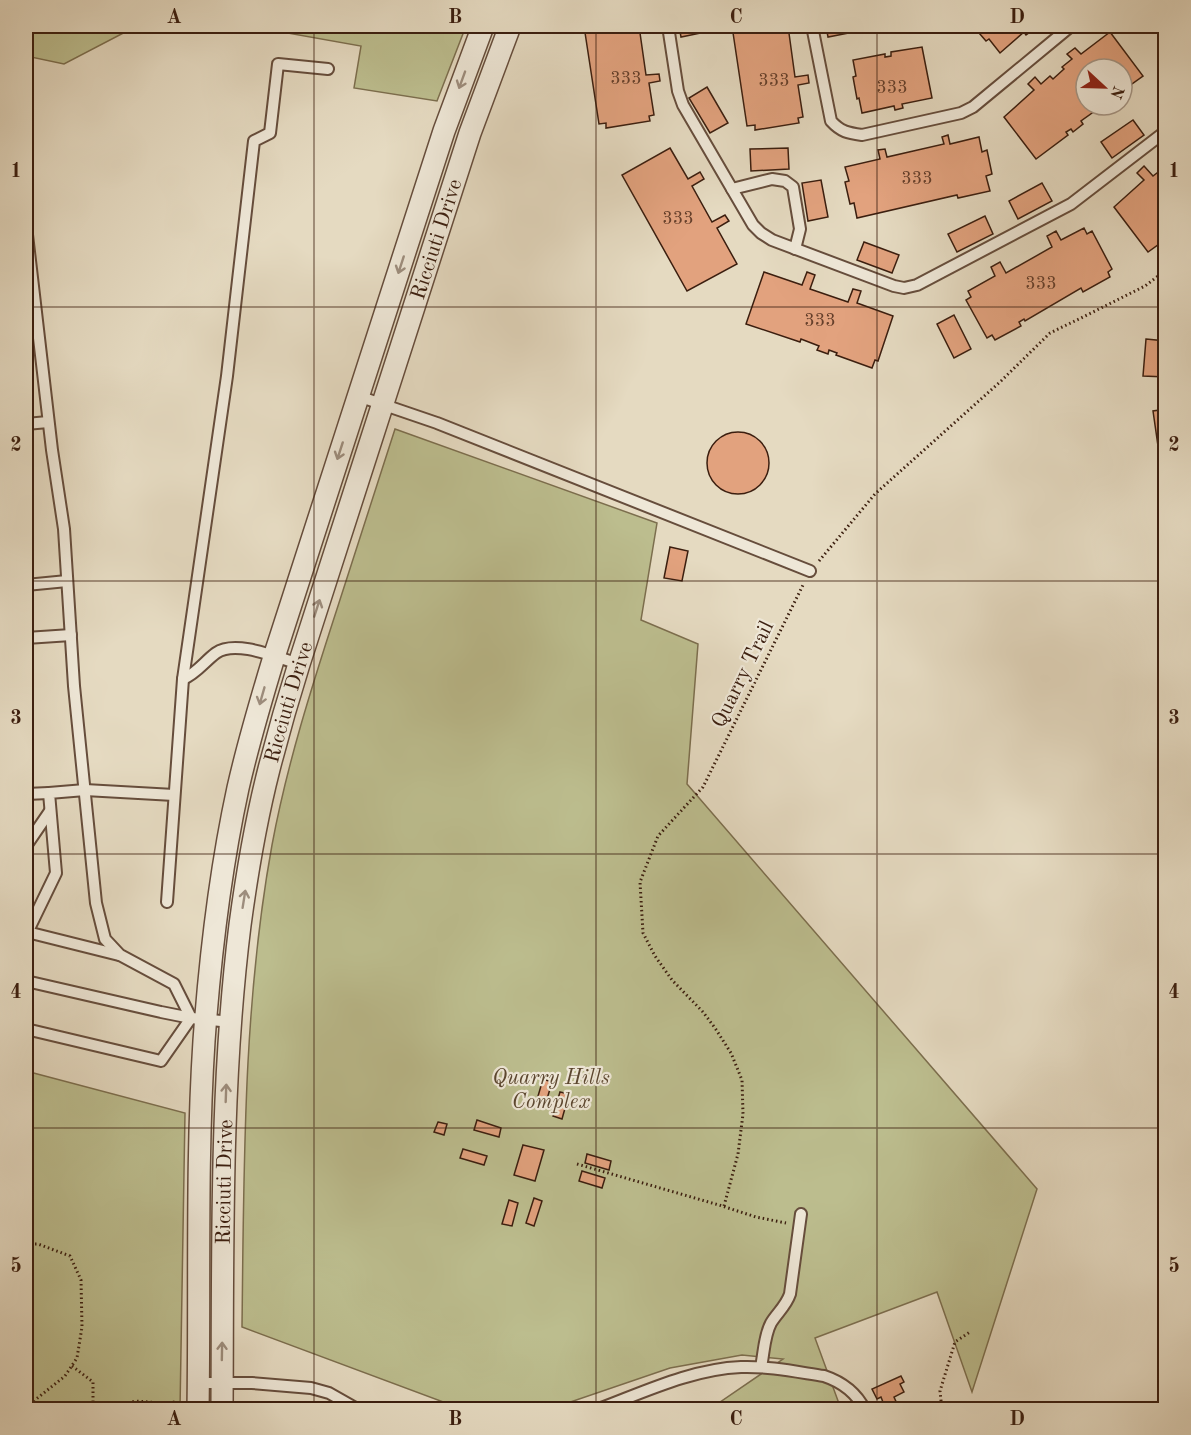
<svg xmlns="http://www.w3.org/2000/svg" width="1191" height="1435" font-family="'Old Standard TT',serif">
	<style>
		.green { fill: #bcbd8e; stroke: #7c6e4e; stroke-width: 1.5 }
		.building { fill: #e2a27e; stroke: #3b1e0f; stroke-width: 1.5 }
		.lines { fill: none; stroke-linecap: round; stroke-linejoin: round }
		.service-casing { stroke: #664d3c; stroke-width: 14 }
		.minor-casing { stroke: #664d3c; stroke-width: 24 }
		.path { stroke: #3b1e0f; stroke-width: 3; stroke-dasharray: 1.5 3; stroke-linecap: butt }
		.service { stroke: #eee7d7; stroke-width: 10 }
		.minor { stroke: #eee7d7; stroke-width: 21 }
		.oneway { stroke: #9d8d7d }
		.grid { fill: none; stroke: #3b1e0f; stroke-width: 1.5; stroke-opacity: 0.55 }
		.labels { text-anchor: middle; stroke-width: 4.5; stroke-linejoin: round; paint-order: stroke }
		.number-label { font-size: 18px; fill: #653f2b }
		.street-label { font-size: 21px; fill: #3b1e0f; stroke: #eee7d7 }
		.park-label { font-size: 21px; font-style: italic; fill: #5b462f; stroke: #eee7d7 }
		.neatline { fill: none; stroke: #3b1e0f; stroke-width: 2 }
		.grid-label { font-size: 20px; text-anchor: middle; font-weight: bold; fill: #3b1e0f }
	</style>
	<rect width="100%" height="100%" fill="#e5dac1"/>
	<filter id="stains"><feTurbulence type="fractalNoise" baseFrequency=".00333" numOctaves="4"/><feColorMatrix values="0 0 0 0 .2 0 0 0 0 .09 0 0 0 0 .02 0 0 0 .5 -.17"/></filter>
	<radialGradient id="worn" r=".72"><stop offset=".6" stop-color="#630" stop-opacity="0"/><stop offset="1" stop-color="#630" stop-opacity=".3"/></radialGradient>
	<!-- green -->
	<g class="green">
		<path d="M26,26H153L131,29L64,64L26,56Z"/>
		<path d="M249,26H466L437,101L354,88L361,46Z"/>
		<path d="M395,429L657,523L641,620L698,644L687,784L1037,1189L972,1392L937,1292L815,1338L841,1409H710L783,1359L742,1355L670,1368L550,1409H462L242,1327C244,1166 243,1004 272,845C287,764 312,686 337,609C356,549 376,489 395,429Z"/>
		<path d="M26,1071L185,1113L180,1409H26Z"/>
	</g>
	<!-- building -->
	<g class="building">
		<path d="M584,26H639L646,75L659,74L660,81L649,83L654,115L649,116L650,121L606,128V123L599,124Z"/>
		<path d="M679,26H700L701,33L681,37Z"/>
		<path d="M732,26H788L795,77L808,75L809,83L798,85L803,117L798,118L799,123L755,130V125L747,126Z"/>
		<path d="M826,26H847L849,33L828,37Z"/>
		<path d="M973,26H1034L1031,28L1033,30L1026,35L1024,32L1000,53L989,39L986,41Z"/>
		<path d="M1110,32L1143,76L1122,91V69H1086V105H1107L1097,113L1095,111L1081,121L1083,124L1073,132L1071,129L1066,132L1068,135L1036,159L1004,117L1034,90L1028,84L1035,77L1041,84L1050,76L1053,79L1064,69L1062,67L1072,59L1067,54L1075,48L1081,54Z"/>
		<path d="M922,47L932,98L902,104L903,108L895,110L894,106L862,113L859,98L857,99L853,77L856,76L853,60L885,54V57L891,56V52Z"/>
		<path d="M707,87L728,123L710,133L689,98Z"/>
		<path d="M1133,120L1144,135L1112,158L1101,142Z"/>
		<path d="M948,135L950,144L979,137L982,152L987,150L992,174L986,176L990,191L958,198L957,195L857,218L854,203L850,204L845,182L849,181L845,167L880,159L878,150L885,149L887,157L944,144L942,137Z"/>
		<path d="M670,148L688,179L700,172L704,179L692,186L712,222L725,215L729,221L717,228L737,264L687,291L622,175Z"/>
		<path d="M788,148L789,169L751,171L750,149Z"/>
		<path d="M1144,166L1153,176L1166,166V239L1148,252L1114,207L1144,180L1137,173Z"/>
		<path d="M821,180L828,217L808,221L802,183Z"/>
		<path d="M1042,183L1052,201L1018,219L1009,201Z"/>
		<path d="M985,216L993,234L957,252L948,234Z"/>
		<path d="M1084,228L1087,234L1092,231L1112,269L1108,272L1110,277L1083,292L1081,288L1025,321L1024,319L1019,322L1021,326L995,340L992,335L987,338L966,300L971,297L968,291L995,276L991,267L1000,262L1006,273L1052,247L1047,236L1056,231L1061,240Z"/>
		<path d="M864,242L899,255L892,273L857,260Z"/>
		<path d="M764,272L802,285L807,272L815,275L810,289L848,302L853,289L861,291L857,303L893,316L878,361L875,360L872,368L836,355L837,353L829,350L828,354L817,350L819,346L801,339L800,342L746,324Z"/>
		<path d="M954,315L971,349L954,358L937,324Z"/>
		<path d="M1146,339L1166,341V377L1143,376Z"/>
		<path d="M1166,409V452L1159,453L1153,411Z"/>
		<circle cx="738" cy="463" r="31"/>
		<path d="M670,547L688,551L682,581L664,578Z"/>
		<path d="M543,1079L552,1082L545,1106L536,1103Z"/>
		<path d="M560,1092L569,1094L562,1119L553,1116Z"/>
		<path d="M477,1120L501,1128L499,1137L474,1130Z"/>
		<path d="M438,1122L447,1124L444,1135L434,1132Z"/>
		<path d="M523,1145L544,1150L535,1181L514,1175Z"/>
		<path d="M463,1149L487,1156L484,1165L460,1158Z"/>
		<path d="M587,1154L611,1161L609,1170L585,1163Z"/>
		<path d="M582,1171L605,1178L602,1188L579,1181Z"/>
		<path d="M534,1198L542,1201L534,1226L526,1223Z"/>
		<path d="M509,1200L518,1203L512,1226L502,1224Z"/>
		<path d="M901,1376L904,1382L900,1384L904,1392L894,1397L898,1406L891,1410H886L881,1397L877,1399L872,1389Z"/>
	</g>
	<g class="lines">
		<defs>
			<g id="service">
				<path d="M668,26L678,91L683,105L753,225L761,233L772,240L894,286L904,288L917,285L1071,204L1166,131"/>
				<path d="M812,26L831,121C841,132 848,133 862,135L961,113L973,107L1071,26"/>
				<path d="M732,189L772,179L785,181L793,187L800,229L795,249"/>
				<path d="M26,226L52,450L64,529L74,686L96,903L105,939L120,955L174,984L191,1018"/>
				<path d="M358,396L437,423L810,571"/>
				<path d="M26,424L48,422"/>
				<path d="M26,585L67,581"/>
				<path d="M26,638L71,635"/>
				<path d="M183,679C196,674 205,661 216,653C236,639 278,658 299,664"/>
				<path d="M26,794L49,793"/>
				<path d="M26,846L50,811"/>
				<path d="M167,902L183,679L227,376L254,141L270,133L278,64L328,69"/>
				<path d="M27,932L119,955"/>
				<path d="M26,935L56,873L49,793L85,790L174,795"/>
				<path d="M26,981L161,1012L191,1018L231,1022"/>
				<path d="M26,1029L161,1061L191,1018"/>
				<path d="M761,1367C764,1353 764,1336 771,1323C777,1313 786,1306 790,1294L801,1214"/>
				<path d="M198,1383H252L311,1388L329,1393L359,1410"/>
				<path d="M596,1410C642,1393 691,1369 741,1367C769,1366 797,1372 824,1376C842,1382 856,1392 865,1410"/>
			</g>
			<g id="minor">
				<path d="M198,1410C200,1287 196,1163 204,1041C210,957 220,871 238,788C248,744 261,700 274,657L444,131L483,26"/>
				<path id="s1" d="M222,1410C223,1248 220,1085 240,925C247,873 256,820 269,769C278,734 288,699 299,664L470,133L510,26"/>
			</g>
		</defs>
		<!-- service casing -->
		<use href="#service" class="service-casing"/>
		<!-- minor casing -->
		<use href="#minor" class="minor-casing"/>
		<!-- path -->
		<g class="path">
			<path d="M819,561L875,494L1001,381L1050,333L1081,318L1145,286L1166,270"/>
			<path d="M577,1164L719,1205L756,1217L786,1223"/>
			<path d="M724,1206L738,1154L743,1114L742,1080L731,1053L715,1028L703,1012L672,980L655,956L643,933L640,882L658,836L703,787L804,583"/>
			<path d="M26,1244H38L70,1256L81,1280L82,1327L77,1358L65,1376L35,1400L27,1410"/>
			<path d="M72,1366L93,1382V1407"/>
			<path d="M93,1408L117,1407L135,1401L161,1403L176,1402"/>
			<path d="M942,1410L940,1391L955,1342L970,1332"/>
		</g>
		<!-- service -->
		<use href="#service" class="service"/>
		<!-- minor -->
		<use href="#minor" class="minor"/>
	</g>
	<!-- one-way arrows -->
	<defs><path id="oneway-shaft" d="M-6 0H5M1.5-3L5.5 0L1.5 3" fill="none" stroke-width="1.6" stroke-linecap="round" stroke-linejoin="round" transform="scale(1.5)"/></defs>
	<g class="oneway">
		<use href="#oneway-shaft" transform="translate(462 80) rotate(110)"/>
		<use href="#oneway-shaft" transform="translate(401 265) rotate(108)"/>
		<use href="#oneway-shaft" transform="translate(340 451) rotate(108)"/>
		<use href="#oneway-shaft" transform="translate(317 608) rotate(-72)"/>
		<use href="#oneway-shaft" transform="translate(262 696) rotate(106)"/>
		<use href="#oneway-shaft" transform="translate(244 899) rotate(-81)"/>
		<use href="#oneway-shaft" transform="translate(226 1093) rotate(-88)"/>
		<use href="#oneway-shaft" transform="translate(222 1351) rotate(-89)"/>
	</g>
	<!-- grid -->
	<path class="grid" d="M314,26V1410M596,26V1410M877,26V1410M26,307H1166M26,581H1166M26,854H1166M26,1128H1166"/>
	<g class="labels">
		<!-- number labels -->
		<g class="number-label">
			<text x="626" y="84">333</text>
			<text x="774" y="86">333</text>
			<text x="892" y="93">333</text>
			<text x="917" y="184">333</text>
			<text x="678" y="224">333</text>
			<text x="1041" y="289">333</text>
			<text x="820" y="326">333</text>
		</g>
		<!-- street labels -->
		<g class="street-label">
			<text dy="7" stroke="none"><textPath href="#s1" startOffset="1200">Ricciuti Drive</textPath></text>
			<text transform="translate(742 674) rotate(-64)" y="7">Quarry Trail</text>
			<text dy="7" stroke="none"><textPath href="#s1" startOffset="714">Ricciuti Drive</textPath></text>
			<text dy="7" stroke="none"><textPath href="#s1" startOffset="228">Ricciuti Drive</textPath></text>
		</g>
		<!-- park labels -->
		<g class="park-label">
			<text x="551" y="1084">Quarry Hills<tspan x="551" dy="24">Complex</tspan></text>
		</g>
	</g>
	<!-- margin -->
	<rect width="1191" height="1435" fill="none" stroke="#e5dac1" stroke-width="66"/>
	<!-- north arrow -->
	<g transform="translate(1104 87) rotate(112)"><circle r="28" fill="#eee7d7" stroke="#a69787" stroke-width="1.5"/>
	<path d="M0-4.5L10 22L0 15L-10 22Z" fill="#8f2418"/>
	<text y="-9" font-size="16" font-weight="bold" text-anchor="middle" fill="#3b1e0f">N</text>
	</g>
	<rect x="33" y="33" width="1125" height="1369" class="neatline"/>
	<g class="grid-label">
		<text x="174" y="23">A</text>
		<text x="455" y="23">B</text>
		<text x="736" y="23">C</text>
		<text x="1017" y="23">D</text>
		<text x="16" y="177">1</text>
		<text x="1174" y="177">1</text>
		<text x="16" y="451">2</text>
		<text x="1174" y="451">2</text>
		<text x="16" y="724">3</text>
		<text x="1174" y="724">3</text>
		<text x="16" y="998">4</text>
		<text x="1174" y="998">4</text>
		<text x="16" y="1272">5</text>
		<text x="1174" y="1272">5</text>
		<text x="174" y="1425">A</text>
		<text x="455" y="1425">B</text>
		<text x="736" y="1425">C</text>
		<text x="1017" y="1425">D</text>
	</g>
	<rect width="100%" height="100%" filter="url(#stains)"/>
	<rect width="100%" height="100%" fill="url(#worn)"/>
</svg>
